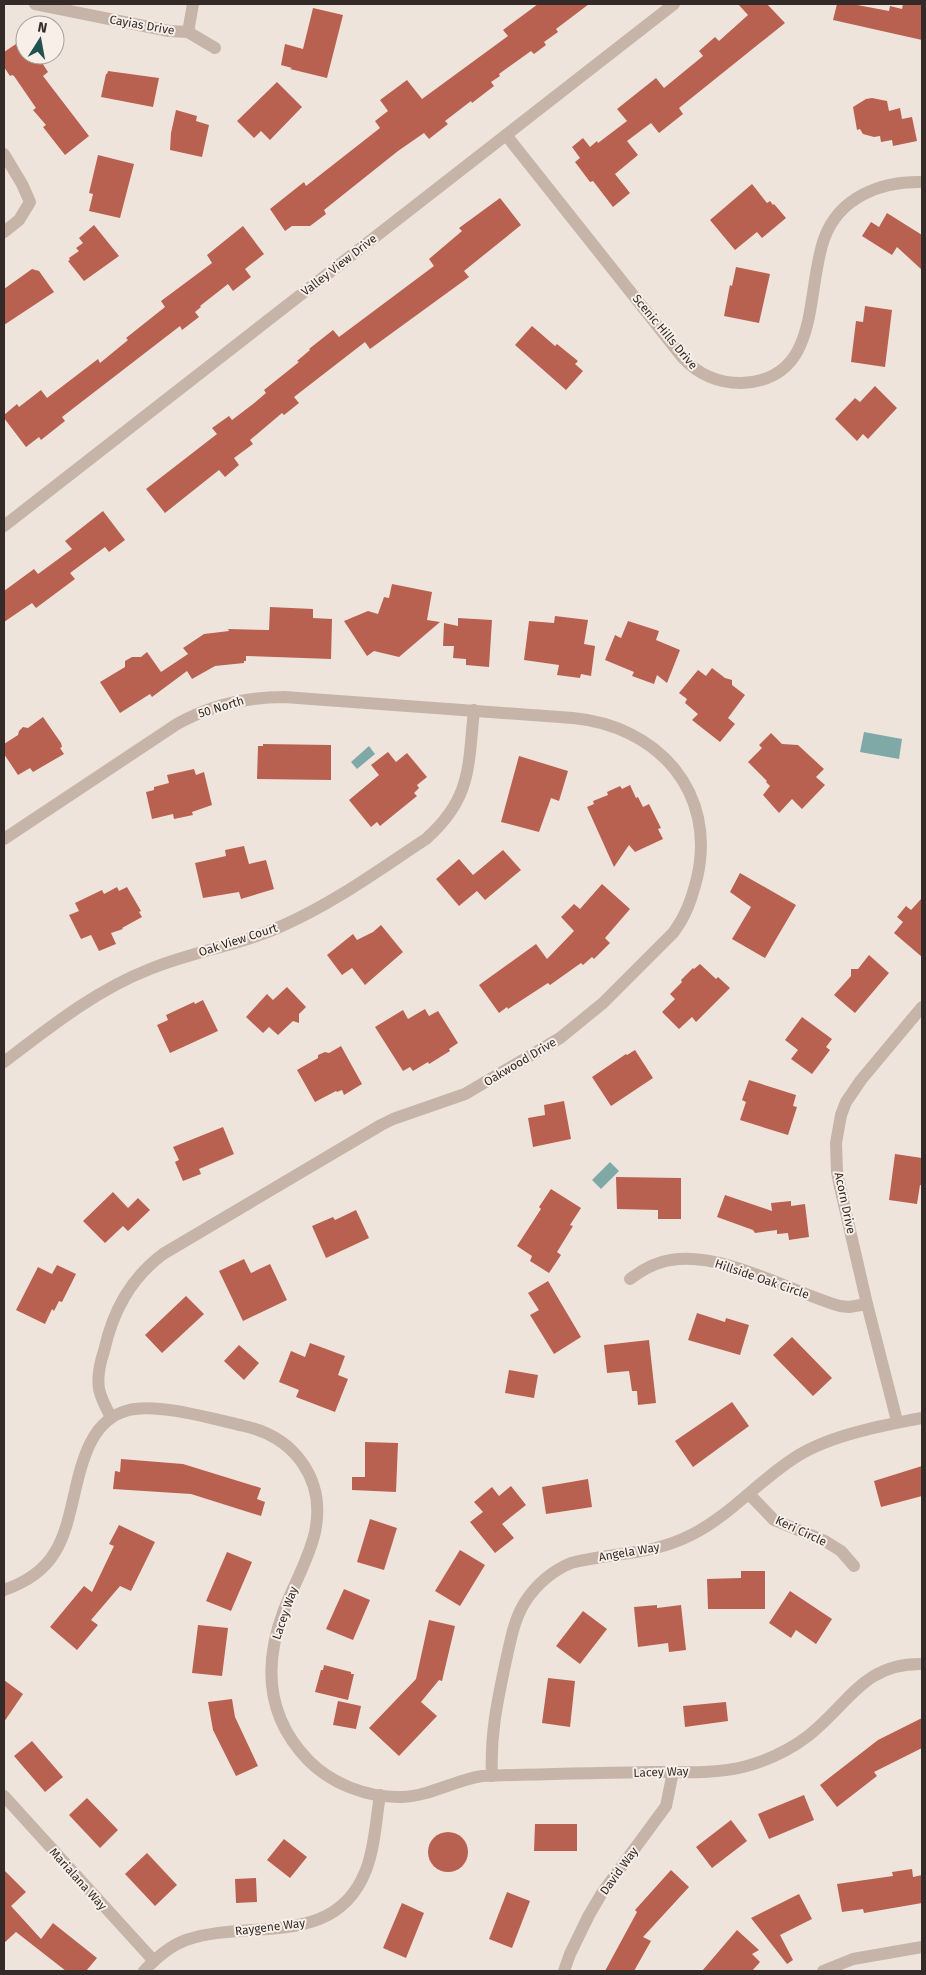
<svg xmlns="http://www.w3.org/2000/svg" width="926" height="1975" font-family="'Fira Sans',sans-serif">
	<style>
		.water { fill: #7ea9a7 }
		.building { fill: #b96150 }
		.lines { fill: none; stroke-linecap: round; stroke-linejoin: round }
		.minor { stroke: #c6b4a9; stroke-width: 12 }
		.tertiary { stroke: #c6b4a9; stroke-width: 12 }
		.labels { text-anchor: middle; stroke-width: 4; stroke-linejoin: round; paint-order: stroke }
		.street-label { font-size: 12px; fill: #342b28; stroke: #f7efe8 }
	</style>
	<rect width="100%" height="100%" fill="#efe4dc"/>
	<!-- water -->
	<g class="water">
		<path d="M864,732L902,739L899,759L860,752Z"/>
		<path d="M369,746L375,754L357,769L351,762Z"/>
		<path d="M610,1162L619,1171L601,1189L592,1180Z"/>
	</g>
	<!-- building -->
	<g class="building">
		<path d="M538,4H589L556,29L558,32L544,42L546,45L534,54L531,51L499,74L500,76L491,82L494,86L472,103L471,101L445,121L448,124L429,139L424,133L398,151L324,210L326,214L310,226H292L285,231L270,209L304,182L306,186L380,128L375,121L388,111L380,100L407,80L422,99L508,36L503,30Z"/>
		<path d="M738,4H767L785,23L679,108L683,114L659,133L651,123L627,141L638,155L615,174L630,193L613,207L593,181L590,182L575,162L580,158L572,147L583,138L590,147L597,141L598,143L627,121L617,109L656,78L664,88L703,56L699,51L715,37L719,41L748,15Z"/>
		<path d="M837,4H852L889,11L890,6L902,9L903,4H922V40L833,20Z"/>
		<path d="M313,8L343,15L327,78L290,69L292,68L281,65L285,44L303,49Z"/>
		<path d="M25,38V55H37L48,72L43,76L89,136L65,155L43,127L46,125L33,110L36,108L14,76L12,75L10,76L4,67V52Z"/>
		<path d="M108,71L159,78L153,107L101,97L106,74H107Z"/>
		<path d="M277,82L302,107L270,140L261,131L254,138L237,121Z"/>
		<path d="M872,98L887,101L889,111L900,108L902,119L912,117L917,141L893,146L892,140L881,142L880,136L874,137L863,134L860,129L857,130L853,107L866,99Z"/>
		<path d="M176,110L197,116L196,121L209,125L202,157L170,150L171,133Z"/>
		<path d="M98,155L134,164L120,218L89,211L93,194L89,193Z"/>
		<path d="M752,184L767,203L770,201L773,205L774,204L786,218L762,238L757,232L735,250L710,220Z"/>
		<path d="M500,198L521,225L464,271L469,277L370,349L365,342L294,397L299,403L284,415L282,413L250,440L253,444L234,458L239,465L225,477L219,470L165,513L146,489L217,434L212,428L229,416L232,420L253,404L266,393L264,390L299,362L297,361L310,350L309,349L333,330L339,337L434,266L429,259L462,231L459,228Z"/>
		<path d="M887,213L922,235V270L897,247L892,255L862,236L871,222L879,227Z"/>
		<path d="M94,225L119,256L84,281L68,261L70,260L69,258L79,251L76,248L83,243L79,238Z"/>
		<path d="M243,226L264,254L245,269L251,277L233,291L228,284L200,306L201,307L195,312L199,317L182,330L180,326L62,417L65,421L41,440L39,437L26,447L4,418V415L17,404L19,407L41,390L47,398L98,359L100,363L128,340L126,338L165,307L161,301L212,263L207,255Z"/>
		<path d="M736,267L770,274L759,323L724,316L730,285L732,286Z"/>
		<path d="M32,269L39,271L54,292L4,325V289Z"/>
		<path d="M865,306L892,310L885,367L851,362L856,321L863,322Z"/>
		<path d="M532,326L555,346L557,344L578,361L575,364L583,371L566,390L515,345Z"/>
		<path d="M875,386L897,408L868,439L863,434L857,441L835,419L855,398L860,402Z"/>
		<path d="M103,511L125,540L109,552L105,547L70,573L75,579L36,608L32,603L4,622V591L34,569L38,574L72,549L65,541Z"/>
		<path d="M392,584L432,592L427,620L440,622L399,657L374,651L367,656L344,621L368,611L378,614L384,597L389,598Z"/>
		<path d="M270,607L313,609V618L332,619L331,659L246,656V661H244V663L215,666L192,679L187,671L152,697L150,694L120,713L100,682L125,667V661L132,657H141L147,652L161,672L188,654L183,648L204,634L229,631L228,629L269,630Z"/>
		<path d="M555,616L588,620L584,644L595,646L591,676L581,674L580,678L557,675L559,665L524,660L529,621L554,623Z"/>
		<path d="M458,618L492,620L489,667L466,665V659L453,658L454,646H443L444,623L458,626Z"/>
		<path d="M628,621L659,631L656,640L680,650L667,683L657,675L654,684L632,676L634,672L605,660L615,635L621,638Z"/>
		<path d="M712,668L725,678L732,680V685L745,695L728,718L735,724L720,742L692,720L698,714L685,703L687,699L679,693L698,670L706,676Z"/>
		<path d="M43,717L61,743L62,747L60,748L64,754L33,772L30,768L18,775L4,754V744L18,735L19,731L23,727L28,728Z"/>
		<path d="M771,733L782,744L798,745L824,769L816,777L825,785L802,809L792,799L779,813L763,795L770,786L766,782L767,781L748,762L762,748L759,745Z"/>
		<path d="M263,744L331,745V780L257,779L258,746H263Z"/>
		<path d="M388,752L396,762L407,753L427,777L417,785L419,788L414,793L417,796L380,826L377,822L371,827L349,800L379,775L371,765Z"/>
		<path d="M519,756L568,771L559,801L551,798L539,832L501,822Z"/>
		<path d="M194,769L196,775L204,772L212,805L192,812L193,815L174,819L173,814L152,819L146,792L154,790V787L169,783L167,775Z"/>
		<path d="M630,785L636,798L638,797L643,807L649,804L661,828L658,829L663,839L635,852L629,845L614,867L587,807L594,804L593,801L608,795L607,792L620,786L622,789Z"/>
		<path d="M244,846L249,864L266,860L274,889L241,899L239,892L203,898L195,863L226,856L225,850Z"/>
		<path d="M503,850L521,870L485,900L477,891L459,906L436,879L459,859L473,875Z"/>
		<path d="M740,873L796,905L765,958L732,939L751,907L730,892Z"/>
		<path d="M602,884L630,909L605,938L610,943L594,959L592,957L583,965L581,963L550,985L548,983L508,1009L507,1007L499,1013L479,985L536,944L547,959L574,931L561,917L574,904L580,909Z"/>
		<path d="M117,887L119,891L127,887L141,911L139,912L142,917L122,928L123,929L111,933L116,944L99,951L91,935L81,939L69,915L79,911L75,903L102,890L104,894Z"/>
		<path d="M922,898V957L894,933L903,922L897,917L906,906L911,910Z"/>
		<path d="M381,925L403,952L365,985L352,968L342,975L327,955L353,934L357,940L373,932Z"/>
		<path d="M869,955L889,973L855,1013L834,995L851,976V969H858Z"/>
		<path d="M700,964L716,979L718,977L730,988L696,1022L692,1017L679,1029L662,1012L675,999L670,994L682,982L681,980L693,968L694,969Z"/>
		<path d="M287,987L306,1007L299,1014V1023L293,1021L278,1035L269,1027L263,1033L246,1017L267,994L273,1000Z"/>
		<path d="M203,1000L218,1031L170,1053L157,1025L168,1020L166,1015L194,1002L195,1004Z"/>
		<path d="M425,1009L429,1016L438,1011L458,1043L449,1049L450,1051L429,1064L428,1062L413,1071L410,1067L403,1071L375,1027L403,1010L408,1019Z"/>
		<path d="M802,1017L832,1039L826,1047L830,1050L812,1074L791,1059L798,1050L785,1040Z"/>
		<path d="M341,1046L362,1084L344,1095L342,1090L337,1092L336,1091L315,1102L297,1070L318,1058V1055L325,1052L329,1053Z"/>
		<path d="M635,1050L653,1078L611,1106L592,1077L626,1054L627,1055Z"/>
		<path d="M749,1080L796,1095L793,1106L797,1107L788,1135L740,1120L746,1102L742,1100Z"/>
		<path d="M564,1101L571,1139L533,1147L528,1118L545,1115L544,1105Z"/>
		<path d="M223,1127L234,1154L199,1169L201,1174L183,1181L175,1162L179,1160L173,1147Z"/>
		<path d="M895,1154L922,1158V1185H920L917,1204L889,1200Z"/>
		<path d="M616,1177L681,1178V1219H658V1210L617,1209Z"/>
		<path d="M551,1189L581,1208L570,1225L573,1226L557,1252L561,1255L549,1273L530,1261L532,1256L517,1246L541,1209L539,1207Z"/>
		<path d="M113,1192L128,1208L138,1198L150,1210L128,1231L123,1226L105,1243L83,1221Z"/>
		<path d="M725,1195L772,1211L771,1203L791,1201V1206L805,1204L809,1237L789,1240L788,1233L777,1234V1230L755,1233L753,1230L717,1217Z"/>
		<path d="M356,1210L369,1238L326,1258L312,1226L333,1217L335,1220Z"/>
		<path d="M244,1259L251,1273L270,1264L287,1300L243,1321L219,1271Z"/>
		<path d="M57,1265L76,1274L62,1302L59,1301L54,1311L52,1309L45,1324L16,1310L38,1267L52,1274Z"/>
		<path d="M548,1281L581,1337L554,1354L530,1315L539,1310L528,1293Z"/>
		<path d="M186,1296L204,1314L162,1353L145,1335Z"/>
		<path d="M697,1313L725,1322L726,1318L749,1325L740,1355L688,1340Z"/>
		<path d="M792,1337L832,1378L813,1396L773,1355Z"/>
		<path d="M649,1340L656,1403L638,1405L637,1391H632L629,1371L607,1373L604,1345Z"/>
		<path d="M310,1343L345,1356L338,1375L348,1379L335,1412L296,1397L299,1390L279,1382L291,1351L305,1357Z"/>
		<path d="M239,1345L259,1363L244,1380L224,1361Z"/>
		<path d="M509,1370L538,1375L534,1398L505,1393Z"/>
		<path d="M732,1402L749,1426L693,1467L675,1441Z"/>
		<path d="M365,1442L398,1443L396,1492L352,1490V1477H365Z"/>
		<path d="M121,1459L183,1464L261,1488L257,1499L265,1502L261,1516L191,1494L113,1489L115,1471L120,1472Z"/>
		<path d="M922,1466V1496L881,1507L874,1481Z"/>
		<path d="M588,1479L592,1507L546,1514L542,1487Z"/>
		<path d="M511,1486L526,1505L502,1524L514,1538L495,1553L470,1522L483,1512L474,1502L492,1487L499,1496Z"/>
		<path d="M370,1519L397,1528L384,1570L357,1562Z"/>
		<path d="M119,1525L155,1542L131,1591L120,1586L91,1620L98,1625L77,1650L50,1627L84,1586L92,1592L114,1546L109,1544Z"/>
		<path d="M460,1550L485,1565L460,1606L435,1591Z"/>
		<path d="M227,1552L252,1562L231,1611L206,1601Z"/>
		<path d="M741,1571H765V1609H708L707,1579L741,1578Z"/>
		<path d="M344,1589L370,1600L353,1640L326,1629Z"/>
		<path d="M790,1591L832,1619L816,1644L796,1630L791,1638L769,1623Z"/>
		<path d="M657,1605V1608L681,1605L686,1650L669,1652L668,1643L638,1647L634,1607Z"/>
		<path d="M583,1611L607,1629L580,1664L556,1646Z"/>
		<path d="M429,1620L455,1626L442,1681L439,1680L421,1702L437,1716L399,1756L369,1728L416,1679Z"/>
		<path d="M198,1625L228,1628L222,1676L192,1673Z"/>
		<path d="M324,1665L351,1672V1674H354L348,1700L315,1692L321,1670H323Z"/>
		<path d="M548,1678L575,1681L570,1727L542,1723Z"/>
		<path d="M4,1680L23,1694L4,1722Z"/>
		<path d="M232,1699L235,1717L258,1766L236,1776L213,1730L208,1702Z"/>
		<path d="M338,1701L361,1706L356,1729L333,1725Z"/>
		<path d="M726,1702L728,1721L685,1727L683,1706Z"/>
		<path d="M922,1718V1748L874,1772L877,1776L837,1807L820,1785L878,1740Z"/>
		<path d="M32,1741L63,1777L45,1792L14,1756Z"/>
		<path d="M804,1795L814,1820L769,1839L758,1814Z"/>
		<path d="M87,1798L118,1830L100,1848L69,1815Z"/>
		<path d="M731,1820L747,1841L712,1868L696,1847Z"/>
		<path d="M535,1824H577V1851H534Z"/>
		<circle cx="448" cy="1852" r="20"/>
		<path d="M284,1839L307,1857L290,1878L267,1860Z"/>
		<path d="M147,1853L177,1885L155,1906L125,1874Z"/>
		<path d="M912,1869L913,1877L922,1875V1903L864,1913L863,1909L842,1912L837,1884L893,1876L892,1872Z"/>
		<path d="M4,1870L26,1892L11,1906L41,1939L53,1923L97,1958L86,1971H66L16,1932L4,1943Z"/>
		<path d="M671,1870L689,1887L643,1937L651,1941L634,1971H605L637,1912L635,1910Z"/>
		<path d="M256,1878L257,1902L236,1903L235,1879Z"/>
		<path d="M507,1892L530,1901L512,1948L489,1939Z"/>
		<path d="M799,1894L812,1919L780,1935L793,1960L787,1964L751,1918Z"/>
		<path d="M402,1903L424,1913L406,1958L383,1948Z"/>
		<path d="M737,1930L759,1950L752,1954L760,1962L752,1971H702Z"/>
	</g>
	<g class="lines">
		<!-- minor -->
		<g class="minor">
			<path d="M35,4L169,31L188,32L215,48"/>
			<path d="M188,32L193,4"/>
			<path d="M506,135L683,358C698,374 718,383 741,383C822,380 805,293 824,239C839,197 881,181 922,182"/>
			<path d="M4,154L22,184L30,202L19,220L4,232"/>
			<path d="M4,526L674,4"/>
			<path d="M4,839L177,724C211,705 245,697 284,697L573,718C658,726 717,792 697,878C692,898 686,916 673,933L603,1003L560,1038L465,1094L393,1119L381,1125L163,1254C130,1279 113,1311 104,1351C100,1363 97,1376 99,1389C101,1399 106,1408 111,1417"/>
			<path d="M4,1062C50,1027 96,990 150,969C194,951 241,945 284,925C334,903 380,869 426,839C472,798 468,767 474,710"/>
			<path d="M630,1279C642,1270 656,1262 671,1260C722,1251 791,1292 840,1306L849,1307L867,1304"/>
			<path d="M897,1421L867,1304L840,1187L837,1172L836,1143L841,1115L846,1102L861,1080L922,1007"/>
			<path d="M749,1494L774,1520L825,1541L841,1551L854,1566"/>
			<path d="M492,1776C490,1736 497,1703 505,1665C510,1644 513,1621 525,1602C536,1585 552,1571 571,1563C614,1552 651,1556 693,1534C732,1514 761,1478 799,1455C832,1435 884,1425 922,1418"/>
			<path d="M4,1796L154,1961"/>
			<path d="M144,1971C156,1958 169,1946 186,1940C250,1918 335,1950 366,1870C375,1847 376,1819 380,1795"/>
			<path d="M564,1971L570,1954L589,1915L602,1893L666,1806L673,1772"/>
			<path d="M823,1971L853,1959L922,1947"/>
		</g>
		<!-- tertiary -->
		<path class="tertiary" d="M4,1590C24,1583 44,1571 55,1552C81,1512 71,1424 129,1410C159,1403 213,1419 244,1426C295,1437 326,1480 315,1532C309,1559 294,1584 284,1610C263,1665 266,1717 309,1761C332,1784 368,1798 402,1797C430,1796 455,1780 482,1776C539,1774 596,1773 653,1772C683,1772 718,1774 747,1766C768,1760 791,1749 808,1736C849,1704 863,1663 922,1664"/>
	</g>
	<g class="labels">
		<!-- street labels -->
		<g class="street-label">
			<text transform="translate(142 25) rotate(10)" y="4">Cayias Drive</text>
			<text transform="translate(339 265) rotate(-38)" y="4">Valley View Drive</text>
			<text transform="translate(665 332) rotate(50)" y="4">Scenic Hills Drive</text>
			<text transform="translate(221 707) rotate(-17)" y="4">50 North</text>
			<text transform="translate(238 940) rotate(-18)" y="4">Oak View Court</text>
			<text transform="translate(520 1062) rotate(-31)" y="4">Oakwood Drive</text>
			<text transform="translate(845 1203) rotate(78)" y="4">Acorn Drive</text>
			<text transform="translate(762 1279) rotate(19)" y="4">Hillside Oak Circle</text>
			<text transform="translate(801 1531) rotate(25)" y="4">Keri Circle</text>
			<text transform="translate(629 1552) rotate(-10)" y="4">Angela Way</text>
			<text transform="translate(285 1613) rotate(-71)" y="4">Lacey Way</text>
			<text transform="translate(661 1772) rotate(-2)" y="4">Lacey Way</text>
			<text transform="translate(619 1871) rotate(-54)" y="4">David Way</text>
			<text transform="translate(78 1879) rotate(48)" y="4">Marialana Way</text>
			<text transform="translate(270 1927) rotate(-7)" y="4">Raygene Way</text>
		</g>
	</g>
	<!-- border -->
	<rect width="926" height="1975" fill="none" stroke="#342b28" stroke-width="10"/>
	<!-- north arrow -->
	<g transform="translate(40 40) rotate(11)"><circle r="24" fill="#f7efe8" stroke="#a9a19b"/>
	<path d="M0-4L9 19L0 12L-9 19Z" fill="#225150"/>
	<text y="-8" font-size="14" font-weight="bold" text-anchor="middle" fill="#342b28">N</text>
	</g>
</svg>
